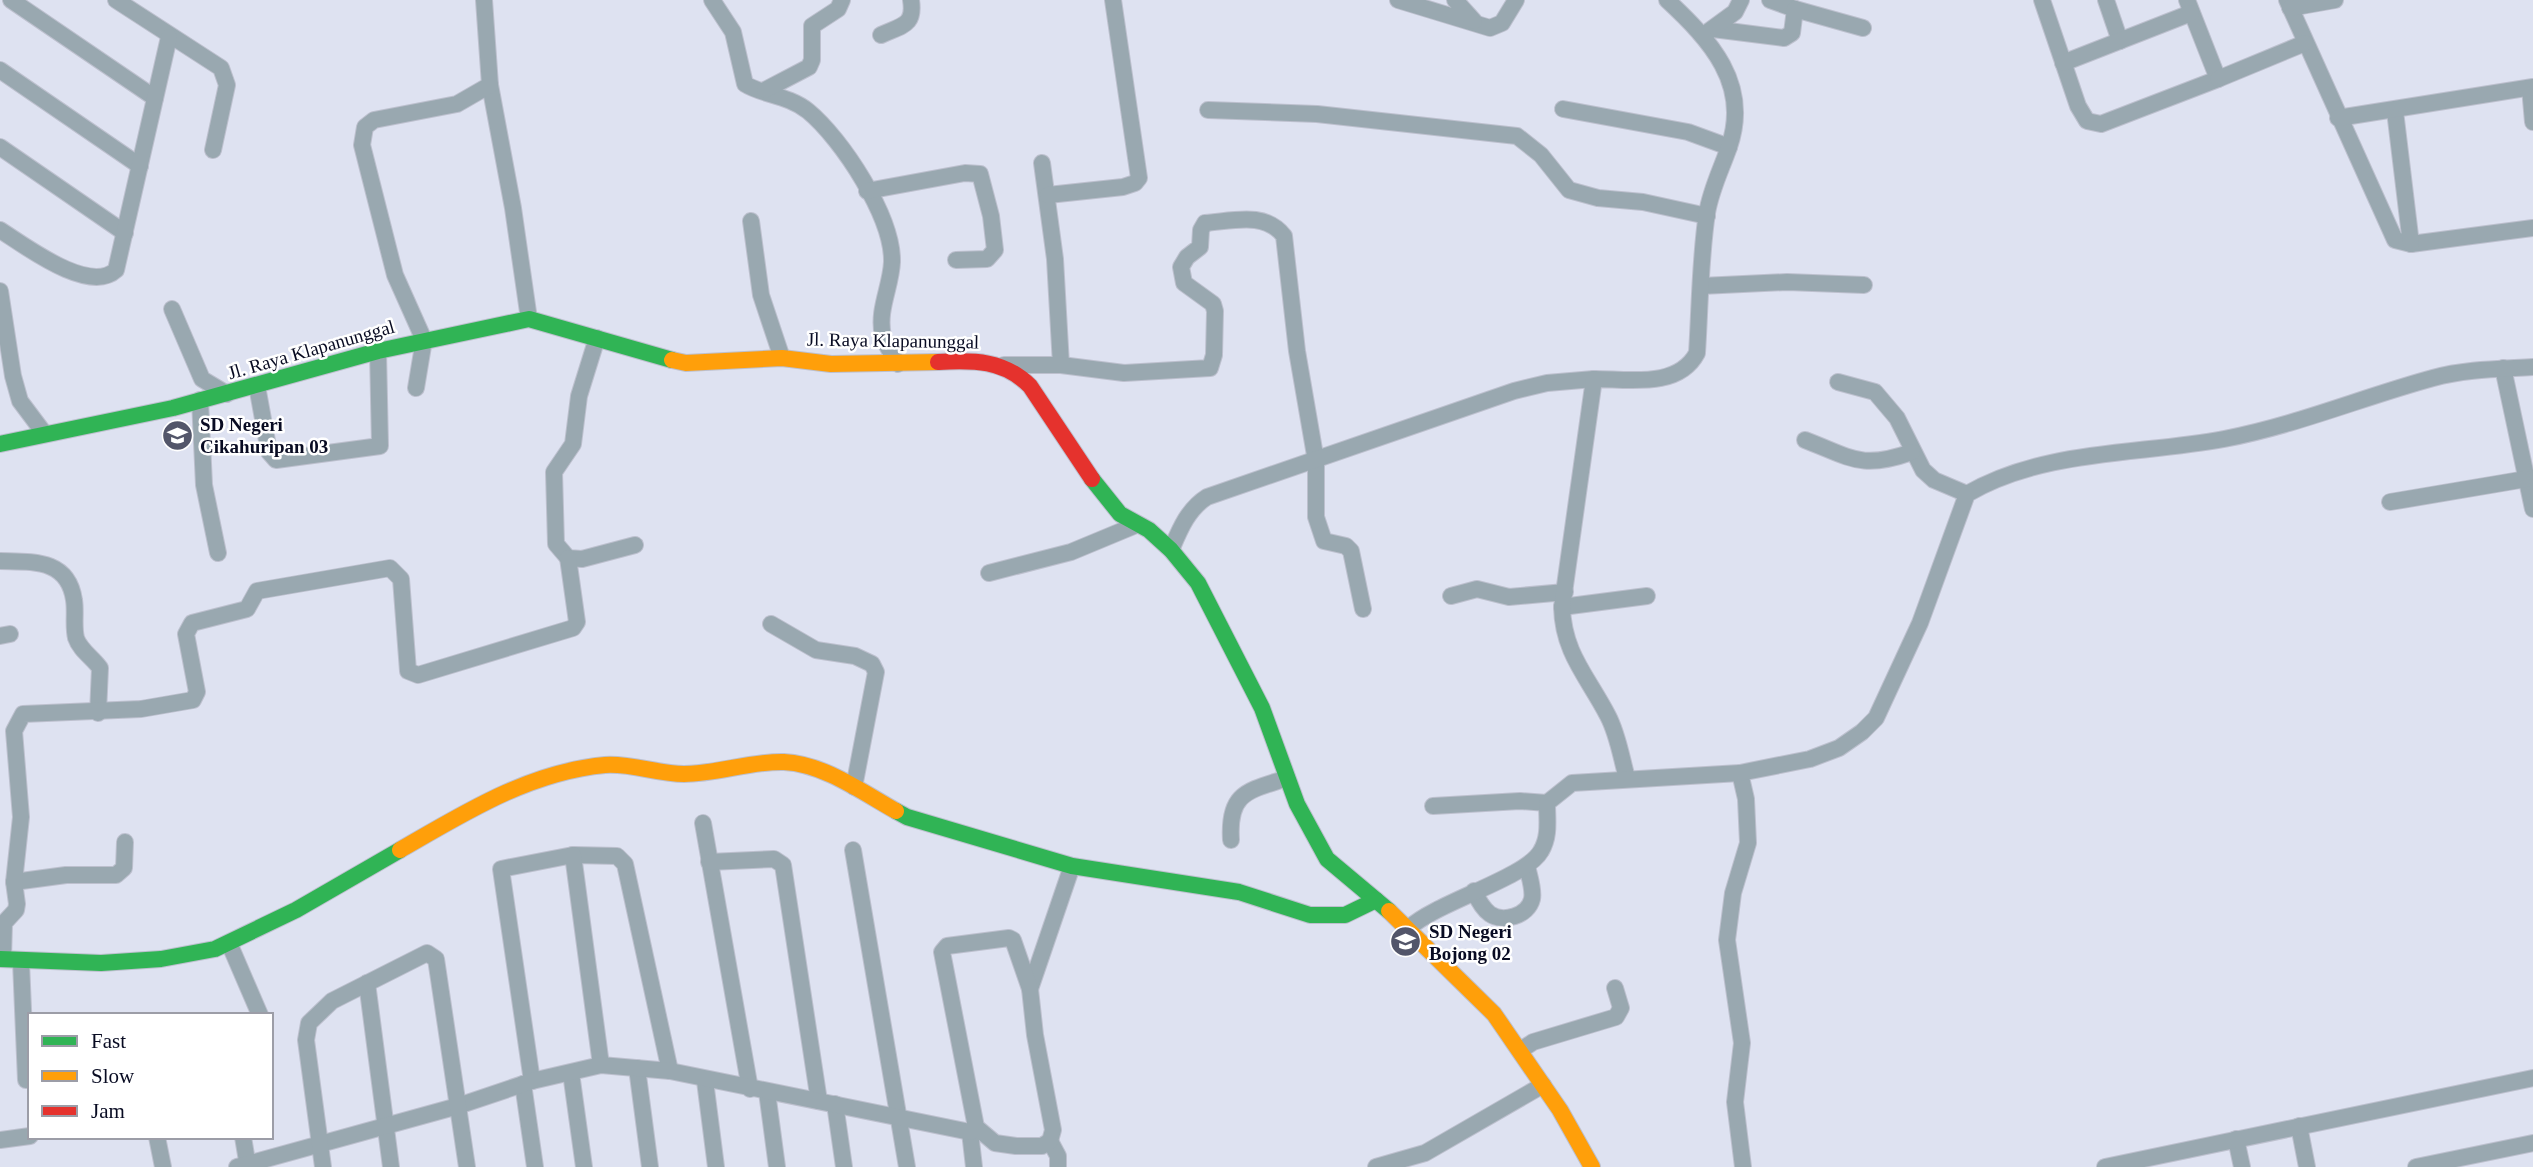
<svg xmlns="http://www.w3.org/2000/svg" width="2533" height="1167" font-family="'Times New Roman',serif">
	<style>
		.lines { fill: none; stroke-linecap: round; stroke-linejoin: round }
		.street-casing { stroke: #bdc0ce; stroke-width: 18 }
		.fast-casing { stroke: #bdc0ce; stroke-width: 18 }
		.slow-casing { stroke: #bdc0ce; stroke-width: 18 }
		.jam-casing { stroke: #bdc0ce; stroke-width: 18 }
		.street { stroke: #99a8b0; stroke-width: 16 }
		.fast { stroke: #30b455; stroke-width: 16 }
		.slow { stroke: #ff9f0a; stroke-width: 16 }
		.jam { stroke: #e5322d; stroke-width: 16 }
		.labels { text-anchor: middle; stroke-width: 5; stroke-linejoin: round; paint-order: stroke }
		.street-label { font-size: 19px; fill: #080b22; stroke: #fff }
		.poi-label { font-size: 19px; font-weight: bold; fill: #080b22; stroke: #fff; text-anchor: start }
	</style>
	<rect width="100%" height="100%" fill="#dee2f1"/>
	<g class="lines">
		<defs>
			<g id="street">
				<path d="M11,0L155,98"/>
				<path d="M116,0L221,68L227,85L213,150"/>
				<path d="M712,0L733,32L745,84C762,95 788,95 808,111C842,139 893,217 892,262C891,287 877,310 883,336C885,345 893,355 898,364"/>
				<path d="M1398,0L1490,28L1502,23L1516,0"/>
				<path d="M1455,0L1474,21"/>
				<path d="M1770,0L1795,9"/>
				<path d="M2042,0L2078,106L2087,121L2101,124L2218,79L2187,0"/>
				<path d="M2106,0L2120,41"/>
				<path d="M2287,0L2395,240L2411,244L2533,228"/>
				<path d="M2290,8L2335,0"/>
				<path d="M1713,29L1784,38L1792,33L1795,9L1863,28"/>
				<path d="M1709,31L1735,12L1741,0"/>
				<path d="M881,35C902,25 915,26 911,0"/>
				<path d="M2063,63L2191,13"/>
				<path d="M0,70L140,166"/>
				<path d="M2218,79L2305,43"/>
				<path d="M490,85L513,208L529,319"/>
				<path d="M2530,88L2533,122"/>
				<path d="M765,90L809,67L812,60V26L838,9L842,0"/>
				<path d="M1563,109L1688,132L1729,147"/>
				<path d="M1208,110L1317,114L1517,136L1541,155L1569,190L1598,198L1643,202L1707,216"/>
				<path d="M2395,111L2411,244"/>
				<path d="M2338,118L2533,87"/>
				<path d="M0,147L125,233"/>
				<path d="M1042,163L1055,259L1061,365"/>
				<path d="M867,191L965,173L980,174L991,216L995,250L987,259L956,260"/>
				<path d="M1048,195L1123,187L1135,183L1139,178L1113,0"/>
				<path d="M751,221L761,295L782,358"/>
				<path d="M0,230C24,245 89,295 116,270L169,37"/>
				<path d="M1701,286L1787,282L1864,285"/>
				<path d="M0,291L13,376L20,401L44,433"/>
				<path d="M172,309L202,379L227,394"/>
				<path d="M597,338L579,396L573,444L554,472L556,544L568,558L582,559L635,545"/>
				<path d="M1004,365H1061L1124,373L1210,368L1214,355L1215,311L1213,304L1184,283L1181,267L1187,257L1200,247L1201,230L1205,223C1233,221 1265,211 1284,236L1297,351L1316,461V517L1324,541L1346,546L1351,551L1363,609"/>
				<path d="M2503,368L2533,509"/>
				<path d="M1838,382L1875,392L1897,418L1923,470L1934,480L1967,494"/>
				<path d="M257,386L269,452L276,460L380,446L378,351"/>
				<path d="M416,388L424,340L395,275L362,145L365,127L374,120L457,104L490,85L484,0"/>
				<path d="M200,400L204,485L218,553"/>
				<path d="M1805,440C1852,458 1861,470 1912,452"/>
				<path d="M2390,502L2526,479"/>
				<path d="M1171,550C1180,529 1188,509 1207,497L1514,391L1547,383L1594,379"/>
				<path d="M0,561C31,562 68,558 74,600C76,612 73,626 76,638C80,650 93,658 100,668L98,713"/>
				<path d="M989,573L1071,552L1136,525"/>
				<path d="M1451,596L1477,589L1509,597L1565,592"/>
				<path d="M1562,607L1647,596"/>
				<path d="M771,624L816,650L855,656L872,664L876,672L854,787"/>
				<path d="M0,636L10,634"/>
				<path d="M1740,773L1746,799L1748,843L1733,893L1727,940L1742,1043L1735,1102L1743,1167"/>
				<path d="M1627,778C1621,757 1618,735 1608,716C1588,677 1563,653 1562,607L1594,379C1628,379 1678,389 1697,353C1700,307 1700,259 1707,213C1711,189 1721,170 1729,147C1751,84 1710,40 1667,0"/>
				<path d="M1433,806L1520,801L1547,803"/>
				<path d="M703,823L750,1089"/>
				<path d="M1231,840C1228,792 1248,791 1287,778"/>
				<path d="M853,850L907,1167"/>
				<path d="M573,855L617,856L625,864L670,1071"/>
				<path d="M709,862L774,859L783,865L819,1101"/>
				<path d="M14,882L66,875H116L124,868L125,842"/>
				<path d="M1474,891C1478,900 1483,909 1490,914C1503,923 1528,916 1532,899C1534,889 1529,876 1527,866"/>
				<path d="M1409,928C1437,902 1526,878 1541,851C1550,836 1547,820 1547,803L1572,783L1740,773L1810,759L1839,748L1862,732L1876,718L1920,623L1967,494C2044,449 2139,455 2224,439C2297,425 2363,397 2433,378C2465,369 2500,369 2533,367"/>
				<path d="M229,943L260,1015"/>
				<path d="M3,959L4,923L16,910L17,904L14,882L21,817L14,731L23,714L141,709L193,700L197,692L186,634L192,623L247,609L257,591L390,568L401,579L408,671L418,675L573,628L577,622L568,558"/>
				<path d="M21,962L26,1080"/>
				<path d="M367,983L391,1167"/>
				<path d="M1030,989L1072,866"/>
				<path d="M1521,1050L1533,1042L1616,1017L1621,1008L1615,988"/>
				<path d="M637,1068L650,1167"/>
				<path d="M571,1073L584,1167"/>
				<path d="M532,1081L501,869L573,855L601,1065"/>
				<path d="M705,1081L716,1167"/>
				<path d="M523,1084L535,1167"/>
				<path d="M767,1092L777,1167"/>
				<path d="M835,1104L844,1167"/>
				<path d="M2299,1126L2307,1167"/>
				<path d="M970,1132L974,1167"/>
				<path d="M157,1137L163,1167"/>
				<path d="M243,1137L248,1167"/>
				<path d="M2236,1139L2242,1167"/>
				<path d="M0,1140L30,1136"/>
				<path d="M1050,1141L1058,1156V1167"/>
				<path d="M237,1167L458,1106L532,1081L601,1065L670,1071L970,1132L976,1127L942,952L947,946L1009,938L1013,940L1030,989L1035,1035L1053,1130L1050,1141L1042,1146H1016L995,1143L976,1127"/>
				<path d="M323,1167L306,1040L309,1023L332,1001L427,953L436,959L467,1167"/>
				<path d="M1376,1167L1425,1153L1543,1085"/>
				<path d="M2105,1167L2533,1078"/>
				<path d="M2416,1167L2533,1143"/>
			</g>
			<g id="fast">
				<path d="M0,444L173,408L378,351L529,319L672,360"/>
				<path d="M1092,479L1120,514L1149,530L1171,550L1198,583L1262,708L1297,804L1327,859L1389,911"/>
				<path d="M896,811L907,817L1072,866L1239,892L1310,915H1345L1376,900"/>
				<path d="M0,959L101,963L161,959L215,949L296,910L400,850"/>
			</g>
			<g id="slow">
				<path d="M672,360L686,363L782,358L831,364L938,362"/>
				<path d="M400,850C464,813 529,772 605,765C631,763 658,774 684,774C717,774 751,761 784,762C824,764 862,792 896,811"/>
				<path d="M1389,911L1494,1014L1560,1110L1592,1167"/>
			</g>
			<path id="jam" d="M938,362C974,360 1004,360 1030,386L1092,479"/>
		</defs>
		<!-- street casing -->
		<use href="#street" class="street-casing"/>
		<!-- fast casing -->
		<use href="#fast" class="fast-casing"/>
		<!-- slow casing -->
		<use href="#slow" class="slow-casing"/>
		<!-- jam casing -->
		<use href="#jam" class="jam-casing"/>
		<!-- street -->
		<use href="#street" class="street"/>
		<!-- fast -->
		<use href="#fast" class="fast"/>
		<!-- slow -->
		<use href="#slow" class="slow"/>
		<!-- jam -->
		<use href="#jam" class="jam"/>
	</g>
	<!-- icons -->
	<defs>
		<symbol id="school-disc" viewBox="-11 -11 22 22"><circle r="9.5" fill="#53566a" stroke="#fff"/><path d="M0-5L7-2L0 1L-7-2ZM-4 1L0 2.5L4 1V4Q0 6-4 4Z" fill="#fff"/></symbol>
	</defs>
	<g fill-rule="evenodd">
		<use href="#school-disc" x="160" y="418" width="35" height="35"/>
		<use href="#school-disc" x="1388" y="924" width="35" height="35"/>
	</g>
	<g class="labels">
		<!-- street labels -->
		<g class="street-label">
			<text transform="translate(893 340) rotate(1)" y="7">Jl. Raya Klapanunggal</text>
			<text transform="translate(311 349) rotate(-16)" y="7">Jl. Raya Klapanunggal</text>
		</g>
		<!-- poi labels -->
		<g class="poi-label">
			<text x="200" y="431">SD Negeri<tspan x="200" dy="22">Cikahuripan 03</tspan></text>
			<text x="1429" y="938">SD Negeri<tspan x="1429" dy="22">Bojong 02</tspan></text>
		</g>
	</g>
	<!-- legend -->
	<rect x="28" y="1013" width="245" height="126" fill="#ffffff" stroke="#9c9da7" stroke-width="2"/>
	<rect x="42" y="1036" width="35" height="10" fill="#30b455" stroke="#9c9da7" stroke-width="2"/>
	<text x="91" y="1048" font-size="21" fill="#080b22">Fast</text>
	<rect x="42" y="1071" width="35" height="10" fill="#ff9f0a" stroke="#9c9da7" stroke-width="2"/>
	<text x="91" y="1083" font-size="21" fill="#080b22">Slow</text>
	<rect x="42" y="1106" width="35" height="10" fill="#e5322d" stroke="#9c9da7" stroke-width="2"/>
	<text x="91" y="1118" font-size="21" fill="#080b22">Jam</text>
</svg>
